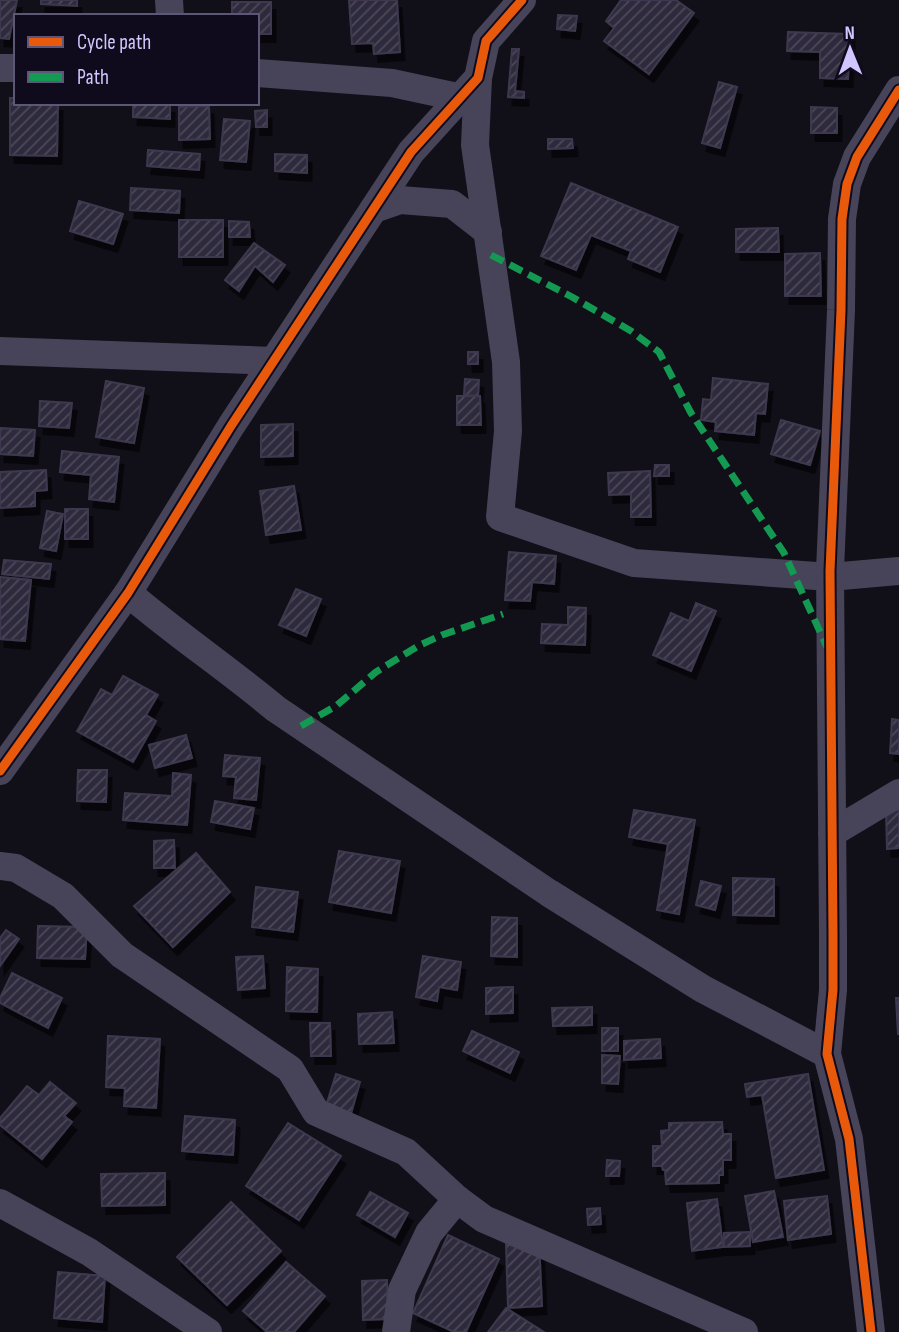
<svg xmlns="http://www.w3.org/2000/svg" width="899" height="1332" font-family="'Sofia Sans Condensed',sans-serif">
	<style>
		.building { fill: url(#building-hatch); stroke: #3e394d; stroke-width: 2; filter: url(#shadow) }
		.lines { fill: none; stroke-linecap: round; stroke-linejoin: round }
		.minor { stroke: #474359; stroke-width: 28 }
		.quiet { stroke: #139951; stroke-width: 7; stroke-dasharray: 14 7; stroke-linecap: butt }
		.cycleway-casing { stroke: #0f0b1c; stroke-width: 13 }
		.cycleway { stroke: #e8590c; stroke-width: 9 }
	</style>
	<defs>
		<pattern id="building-hatch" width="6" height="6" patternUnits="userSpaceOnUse" patternTransform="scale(1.75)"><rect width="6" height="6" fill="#2f2b3c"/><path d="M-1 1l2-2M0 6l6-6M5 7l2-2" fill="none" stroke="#4c4859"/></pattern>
		<filter id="shadow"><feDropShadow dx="4.5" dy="8" stdDeviation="0" flood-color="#0009"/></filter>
	</defs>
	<rect width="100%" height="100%" fill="#110f18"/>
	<!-- building -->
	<g class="building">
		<path d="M0,0H17L9,39L0,38Z"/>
		<path d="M41,0H77V6L41,4Z"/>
		<path d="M349,0H397L400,52L374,54L373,43L352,44Z"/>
		<path d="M621,0H676L694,13L649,74L604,41L614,28L606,21Z"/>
		<path d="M232,2H271V34H257V16H232Z"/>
		<path d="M558,15L577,16L575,31L557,29Z"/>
		<path d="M788,32L850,34L848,79L820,78V52L787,51Z"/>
		<path d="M512,49H519L515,91L524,92V98L508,97Z"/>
		<path d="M719,82L737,87L720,148L702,143Z"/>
		<path d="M10,98H16V103H58L57,156L10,155Z"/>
		<path d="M133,104L170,105V119L133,117Z"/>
		<path d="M209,106L210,139L179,140V107Z"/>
		<path d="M811,107L837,108V133H811Z"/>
		<path d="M267,110V127H256L255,111Z"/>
		<path d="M224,119L250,121L246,162L220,160Z"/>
		<path d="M548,139H572L573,148L548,149Z"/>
		<path d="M148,150L200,154L199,170L147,166Z"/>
		<path d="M275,154L307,155V173L275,171Z"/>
		<path d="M571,183L678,227L660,272L628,259L631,251L591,235L576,270L541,256Z"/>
		<path d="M131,188L180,191L179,213L130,210Z"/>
		<path d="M79,201L123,214L113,244L70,231Z"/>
		<rect x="179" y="220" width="44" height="37"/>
		<path d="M229,221L249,222L250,237H229Z"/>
		<path d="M778,228L779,252H736V229Z"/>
		<path d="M254,243L285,265L273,282L255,266L239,291L225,280Z"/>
		<path d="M820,253L821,296H785V254Z"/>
		<rect x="468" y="352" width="10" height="12"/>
		<path d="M713,378L768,384L765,414L756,413L754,435L715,431L716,422L701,420L703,399L711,400Z"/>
		<path d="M465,379L479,380L478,396L464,395Z"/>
		<path d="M106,381L144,388L134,443L96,437Z"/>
		<path d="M457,396H480L481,425H457Z"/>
		<path d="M40,401L72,403L69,428L39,426Z"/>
		<path d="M781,420L820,431L810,465L771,454Z"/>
		<path d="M293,424V456L261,457V425Z"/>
		<path d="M0,428L35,430L33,456L0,454Z"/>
		<path d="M62,451L119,457L114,502L89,499L91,475L60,472Z"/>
		<path d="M655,465H669V476H654Z"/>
		<path d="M46,470L47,490L35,491V506L0,508V472Z"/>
		<path d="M650,471L651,517H631V494L609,495L608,473Z"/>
		<path d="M294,486L301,530L266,535L260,491Z"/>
		<rect x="65" y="509" width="23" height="30"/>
		<path d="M47,511L63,514L56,551L40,548Z"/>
		<path d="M509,552L556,556L554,584L532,582L530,601L505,600Z"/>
		<path d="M4,560L51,564L49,579L2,574Z"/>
		<path d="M0,577L31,580L25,641L0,639Z"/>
		<path d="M296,589L321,599L306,636L279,625Z"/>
		<path d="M696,603L716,611L691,671L653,655L671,613L689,621Z"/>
		<path d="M568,607L586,608L585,645L541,643L542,624L568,625Z"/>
		<path d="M123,676L158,695L146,715L156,721L133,762L77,731L101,689L112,695Z"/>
		<path d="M892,719L899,720V754L890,753Z"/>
		<path d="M186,735L192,758L155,768L149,745Z"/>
		<path d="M225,755L260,758L256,800L234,798L236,777L223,776Z"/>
		<path d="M78,770H107L106,802L77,801Z"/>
		<path d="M173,773L191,775L187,825L123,820L125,793L172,796Z"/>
		<path d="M215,801L254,808L250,829L211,822Z"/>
		<path d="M634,810L695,820L679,914L657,910L668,844L629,837Z"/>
		<path d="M886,810H899V848L887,849Z"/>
		<path d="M174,840L175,868H154V841Z"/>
		<path d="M339,851L400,861L391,913L329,902Z"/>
		<path d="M196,853L230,892L173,947L134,906Z"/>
		<path d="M733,878L774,879V916L733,915Z"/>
		<path d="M701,881L721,886L715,910L696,905Z"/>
		<path d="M256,887L298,892L293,932L252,927Z"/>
		<path d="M492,917L517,918V957L491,956Z"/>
		<path d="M38,926L87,927L85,959L37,958Z"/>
		<path d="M6,930L19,939L0,966V938Z"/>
		<path d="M263,956L265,988L238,990L236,957Z"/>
		<path d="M423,956L461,962L457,990L439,987L437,1001L416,997Z"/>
		<path d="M287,967L318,969L317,1012L286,1011Z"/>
		<path d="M12,973L62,998L48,1028L0,1003V998Z"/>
		<path d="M513,987V1013L486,1014V988Z"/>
		<path d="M896,998H899V1034H898Z"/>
		<path d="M592,1007V1025L553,1026L552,1008Z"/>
		<path d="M392,1012L394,1043L359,1044L358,1014Z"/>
		<path d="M310,1023H330L331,1056H311Z"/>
		<rect x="602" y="1028" width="16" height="23"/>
		<path d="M472,1031L519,1052L510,1073L463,1051Z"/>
		<path d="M108,1036L160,1039L156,1108L124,1106L125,1088L106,1087Z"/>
		<path d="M660,1039L661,1058L624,1060V1041Z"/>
		<path d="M602,1055L620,1056L618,1084L602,1083Z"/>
		<path d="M336,1074L360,1082L350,1117L325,1109Z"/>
		<path d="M808,1074L824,1170L776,1178L762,1095L747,1097L745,1084Z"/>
		<path d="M50,1082L76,1103L64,1116L72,1122L42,1159L0,1125V1118L27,1086L39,1095Z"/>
		<path d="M185,1116L235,1120L233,1155L182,1151Z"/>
		<path d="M722,1122L723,1134H731V1160H723V1175H719V1183L666,1184L665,1170H663L662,1166H653V1146H662L661,1131L669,1130V1123Z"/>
		<path d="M288,1123L341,1156L299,1220L246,1186Z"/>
		<path d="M607,1160L620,1161L619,1176H606Z"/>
		<path d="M165,1173V1205L102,1206L101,1174Z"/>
		<path d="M774,1191L783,1237L753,1242L745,1196Z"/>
		<path d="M370,1192L408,1213L395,1237L357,1215Z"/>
		<path d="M827,1196L831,1234L788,1240L784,1201Z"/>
		<path d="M717,1199L723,1247L692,1251L687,1203Z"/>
		<path d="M231,1202L281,1251L227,1305L177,1257Z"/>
		<path d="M600,1208L601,1224L588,1225L587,1209Z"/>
		<path d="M750,1232V1246L724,1247V1233Z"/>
		<path d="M448,1235L499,1259L466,1332H454L413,1313Z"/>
		<path d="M539,1242L542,1306L508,1308L506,1243Z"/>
		<path d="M286,1262L325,1296L294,1332H267L243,1311Z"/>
		<path d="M58,1272L105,1276L102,1322L54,1318Z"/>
		<path d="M387,1280L388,1319L363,1320L362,1281Z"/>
		<path d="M506,1308L544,1332H488Z"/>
	</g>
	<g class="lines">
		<!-- minor -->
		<g class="minor">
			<path d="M169,0L170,16"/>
			<path d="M0,68H16"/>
			<path d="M257,73L392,83L462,98"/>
			<path d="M478,78L475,145L506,362L508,431L500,517L634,563L830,577L899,571"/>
			<path d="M374,209L400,200L452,204L488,232"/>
			<path d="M0,351L274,361"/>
			<path d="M128,593C176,634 228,669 276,709L549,893L703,989L827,1054"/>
			<path d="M0,771L128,593L231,426L411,152L478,78L486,41L522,0"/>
			<path d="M832,833L899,793"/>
			<path d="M0,866L16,868L63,896L122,955L290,1069L316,1112L406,1152L457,1199L484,1219L744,1332"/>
			<path d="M0,1203L89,1252L208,1332"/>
			<path d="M396,1332L402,1290L429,1233L457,1199"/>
			<path d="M871,1332L849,1139L827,1054L833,990V934L830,571L841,310L842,219L847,184L857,157L899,90"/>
		</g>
		<!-- quiet -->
		<g class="quiet">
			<path d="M491,255L572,297L631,331L659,352L691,413L784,553L827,647"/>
			<path d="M301,726L336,706L376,672L418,646L442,635L503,614"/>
		</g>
		<defs>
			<g id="cycleway">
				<path d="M0,771L128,593L231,426L411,152L478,78L486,41L522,0"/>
				<path d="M871,1332L849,1139L827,1054L833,990V934L830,571L841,310L842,219L847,184L857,157L899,90"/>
			</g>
		</defs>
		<!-- cycleway casing -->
		<use href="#cycleway" class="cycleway-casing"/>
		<!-- cycleway -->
		<use href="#cycleway" class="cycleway"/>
	</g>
	<!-- legend -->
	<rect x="14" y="14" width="245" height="91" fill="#0f0b1c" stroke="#5d5677" stroke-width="2"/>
	<rect x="28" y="37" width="35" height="10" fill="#e8590c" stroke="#5d5677" stroke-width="2"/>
	<text x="77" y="49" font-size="21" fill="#d2c6ff">Cycle path</text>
	<rect x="28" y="72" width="35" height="10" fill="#139951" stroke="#5d5677" stroke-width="2"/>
	<text x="77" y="84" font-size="21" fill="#d2c6ff">Path</text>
	<!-- north arrow -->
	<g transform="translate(850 49) rotate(359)" stroke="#0f0b1c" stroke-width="5" paint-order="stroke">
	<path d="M0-5L12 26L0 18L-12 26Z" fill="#d2c6ff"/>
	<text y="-10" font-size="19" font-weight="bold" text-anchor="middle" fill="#d2c6ff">N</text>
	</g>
</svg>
